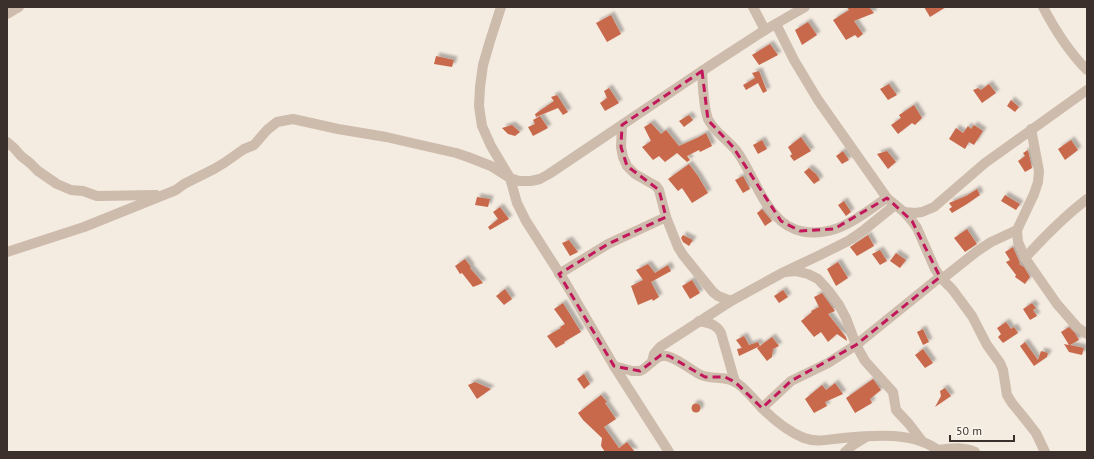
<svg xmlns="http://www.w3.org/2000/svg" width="1094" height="459" font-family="'PT Sans',sans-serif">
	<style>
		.building { fill: #c8694b; filter: url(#shadow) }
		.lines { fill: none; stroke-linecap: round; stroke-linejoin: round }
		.minor { stroke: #cdbbac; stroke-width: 10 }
		.marked { fill: none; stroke: #c2185b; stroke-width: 3; stroke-dasharray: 8 5; stroke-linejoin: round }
	</style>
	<defs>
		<filter id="shadow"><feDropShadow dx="3.5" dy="-3.5" stdDeviation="1" flood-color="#0004"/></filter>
	</defs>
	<rect width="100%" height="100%" fill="#f4ebe1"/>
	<!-- building -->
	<g class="building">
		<path d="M847,7H869L874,13L854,21L863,34L858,38L855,35L846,40L833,20L849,10Z"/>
		<path d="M924,7H946L930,17Z"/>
		<path d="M611,15L621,34L607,42L596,23Z"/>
		<path d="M808,22L817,35L802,45L795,30Z"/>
		<path d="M770,44L778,55L759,65L752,55Z"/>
		<path d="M436,56L454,60L452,67L434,64Z"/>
		<path d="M759,71L767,91L763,93L758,83L746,90L743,85L755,78L752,73Z"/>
		<path d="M889,84L897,95L888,100L880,89Z"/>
		<path d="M989,84L996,93L982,103L973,90L978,88L981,90Z"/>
		<path d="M609,88L619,103L605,111L600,103L607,98L604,91Z"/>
		<path d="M557,95L568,112L563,115L558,108L536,117L535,114L554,101L551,97Z"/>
		<path d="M1011,100L1019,107L1015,112L1007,106Z"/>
		<path d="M914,105L922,118L915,125L912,123L898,134L891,125L901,118L899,115Z"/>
		<path d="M689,115L693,120L684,127L679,121Z"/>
		<path d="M540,116L548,128L533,136L528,127L535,124L533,120Z"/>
		<path d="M651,123L661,134L666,130L679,146L697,138L706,133L712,146L700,152L699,150L687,156L690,160L687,162L677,153L665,162L659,156L653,160L642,147L651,141L644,127Z"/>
		<path d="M512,125L520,132L515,136L508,134L502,128Z"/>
		<path d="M974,125L983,131L974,145L969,142L965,149L949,139L956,128L963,133L968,126L971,129Z"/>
		<path d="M801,137L811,151L794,161L790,156L792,154L788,147Z"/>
		<path d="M762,140L767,149L758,154L753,145Z"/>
		<path d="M1071,140L1078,150L1065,160L1058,149Z"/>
		<path d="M1028,150L1032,168L1025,172L1018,161L1025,156L1023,153Z"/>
		<path d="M843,151L849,160L842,164L836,156Z"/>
		<path d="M887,151L896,162L888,169L877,154Z"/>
		<path d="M689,164L698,176L708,193L692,203L682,188L678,191L668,179Z"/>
		<path d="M809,168L816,174L820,180L814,184L804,172Z"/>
		<path d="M743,176L750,189L743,193L735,180Z"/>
		<path d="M977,189L980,195L967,204L952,213L949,209L952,207L949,203L966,196Z"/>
		<path d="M1005,195L1020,204L1016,210L1001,201Z"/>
		<path d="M477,197L490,199L488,207L475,205Z"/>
		<path d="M844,201L851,212L846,216L838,205Z"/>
		<path d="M500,207L509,219L490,230L488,227L498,219L493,212Z"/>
		<path d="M762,209L772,221L765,226L757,213Z"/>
		<path d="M967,229L977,244L965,252L954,238Z"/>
		<path d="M683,235L693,240L689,246L683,242L681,238Z"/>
		<path d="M868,235L874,246L857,256L850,247Z"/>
		<path d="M569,240L578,252L570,256L562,243Z"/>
		<path d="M1013,247L1020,263L1019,264L1024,267L1030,277L1025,284L1015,277L1016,275L1006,262L1010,260L1005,252Z"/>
		<path d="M880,250L887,261L880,265L872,254Z"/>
		<path d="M896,253L906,260L900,268L890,261Z"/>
		<path d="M465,259L471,267L470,268L483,283L473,287L462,273L460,274L455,266Z"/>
		<path d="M838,262L848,278L836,286L827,269Z"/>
		<path d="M648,264L655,273L668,265L671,271L651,282L659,297L653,301L652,299L638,305L631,286L643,280L636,270Z"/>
		<path d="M692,280L700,293L690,299L682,286Z"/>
		<path d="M505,289L512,299L504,305L496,296Z"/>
		<path d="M783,290L788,297L779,303L774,296Z"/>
		<path d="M822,293L835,311L828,314L846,337L847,341L837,334L828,342L821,332L814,337L801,321L812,312L811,311L819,307L814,297Z"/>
		<path d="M563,303L581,332L564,342L565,343L556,348L547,336L561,328L560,327L565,324L554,309Z"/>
		<path d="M1032,303L1036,308L1033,310L1037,316L1030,320L1023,309Z"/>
		<path d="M1006,322L1011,329L1014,327L1018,333L1003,343L998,337L1001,334L997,328Z"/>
		<path d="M1069,327L1075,333L1079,340L1070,345L1084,348L1082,355L1069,352L1064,344L1069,345L1061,332Z"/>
		<path d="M923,329L929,342L923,345L917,332Z"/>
		<path d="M744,336L749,345L758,342L760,346L739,356L737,349L742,348L736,340Z"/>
		<path d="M772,337L779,346L773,349L772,357L767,361L757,348Z"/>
		<path d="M1025,342L1038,360L1041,351L1048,353L1047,357L1034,366L1020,346Z"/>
		<path d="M923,349L933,363L925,368L915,355Z"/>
		<path d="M584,374L590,384L584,389L577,379Z"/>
		<path d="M873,379L881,390L870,399L872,403L855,413L846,398Z"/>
		<path d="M475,382L491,389L477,399L468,385Z"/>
		<path d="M835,383L843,394L825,402L827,406L814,413L805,399L822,385L826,390Z"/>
		<path d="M945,388L951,396L935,407L941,396L940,391Z"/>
		<path d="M601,395L607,402L605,403L616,419L604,427L619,448L627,442L635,452H605L601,446L602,438L583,420L578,413Z"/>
		<circle cx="696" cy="408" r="4.5"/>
	</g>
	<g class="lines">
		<!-- minor -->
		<g class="minor">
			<path d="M501,7L490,41L483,65L480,87L479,106L482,126L491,146L510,178L517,203L526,221L565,282L614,366L669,452"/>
			<path d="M753,7L765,30"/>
			<path d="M1043,7C1055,30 1069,52 1087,70"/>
			<path d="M7,14L19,7"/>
			<path d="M776,24L794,60L818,100L887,198L904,212L915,213L922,212L934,207L985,163L1087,90"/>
			<path d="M702,71C703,86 703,105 708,119C713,130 725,138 732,146C737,150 740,156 743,161C754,179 761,200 776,216C791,233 813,236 835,229C852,224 871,208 887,198"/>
			<path d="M622,125L621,147L623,157L627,166L635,174L656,186L659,190L666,217L678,247L683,255L713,292L718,296L731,301"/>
			<path d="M1031,129L1039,171L1038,182L1034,194L1017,230L1018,242L1025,258L1057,304L1077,327L1087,334"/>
			<path d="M7,142L14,148L21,156L30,163L38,171L57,184L71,190L83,191L97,196L156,195"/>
			<path d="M904,212L912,221L917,228L935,269L942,279L952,289L961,301L972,316L987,345L1000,363L1003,370L1007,395L1012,403L1025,419L1036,433L1045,452"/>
			<path d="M7,252L84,227L176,190L184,184L214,169L224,163L244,149L254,145L267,130L277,122L293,119L338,129L386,137L456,153L468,157L491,166L510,178L519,181H531L540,179L549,174L711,65L765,30L805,7"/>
			<path d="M1025,258C1044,237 1065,216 1087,199"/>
			<path d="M786,272L795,271L808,274L818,279L828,290L839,305L846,318L856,345L865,361L893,392L896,410L909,424L922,441"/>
			<path d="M559,274L608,244L666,217"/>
			<path d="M942,279L976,252L991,242L1017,230"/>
			<path d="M699,321C709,323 716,324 721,333L735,382"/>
			<path d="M652,362L654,354L660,347L731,301L784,272L820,255L848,241L864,230L895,205"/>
			<path d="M614,366L632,371H640C647,368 655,357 662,356C671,354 690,369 699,374C712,381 723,374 737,383C747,390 754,400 762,408C774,420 789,432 804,438C817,443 830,439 843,438C873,435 916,431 940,452"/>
			<path d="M762,408L791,381L828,363L856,345L940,277"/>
			<path d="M937,450C950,449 964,446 975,452"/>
			<path d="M845,452L853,445L866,437"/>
		</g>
	</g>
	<!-- marked area -->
	<path class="marked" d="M702,71L708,120L733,147L781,221L800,231L834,229L887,198L912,221L940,277L856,345L791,381L762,408L735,382L725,377H705L669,356L661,355L640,371L614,366L559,274L608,244L666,217L659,190L627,166L621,147L622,125Z"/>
	<!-- border -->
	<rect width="1094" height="459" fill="none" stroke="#3b302b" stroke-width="16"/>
	<!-- scale -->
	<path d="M950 435v6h64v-6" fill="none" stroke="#3b302b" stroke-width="2"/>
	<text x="956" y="435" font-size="12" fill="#3b302b" stroke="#fbf5ee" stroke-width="3" paint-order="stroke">50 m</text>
</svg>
